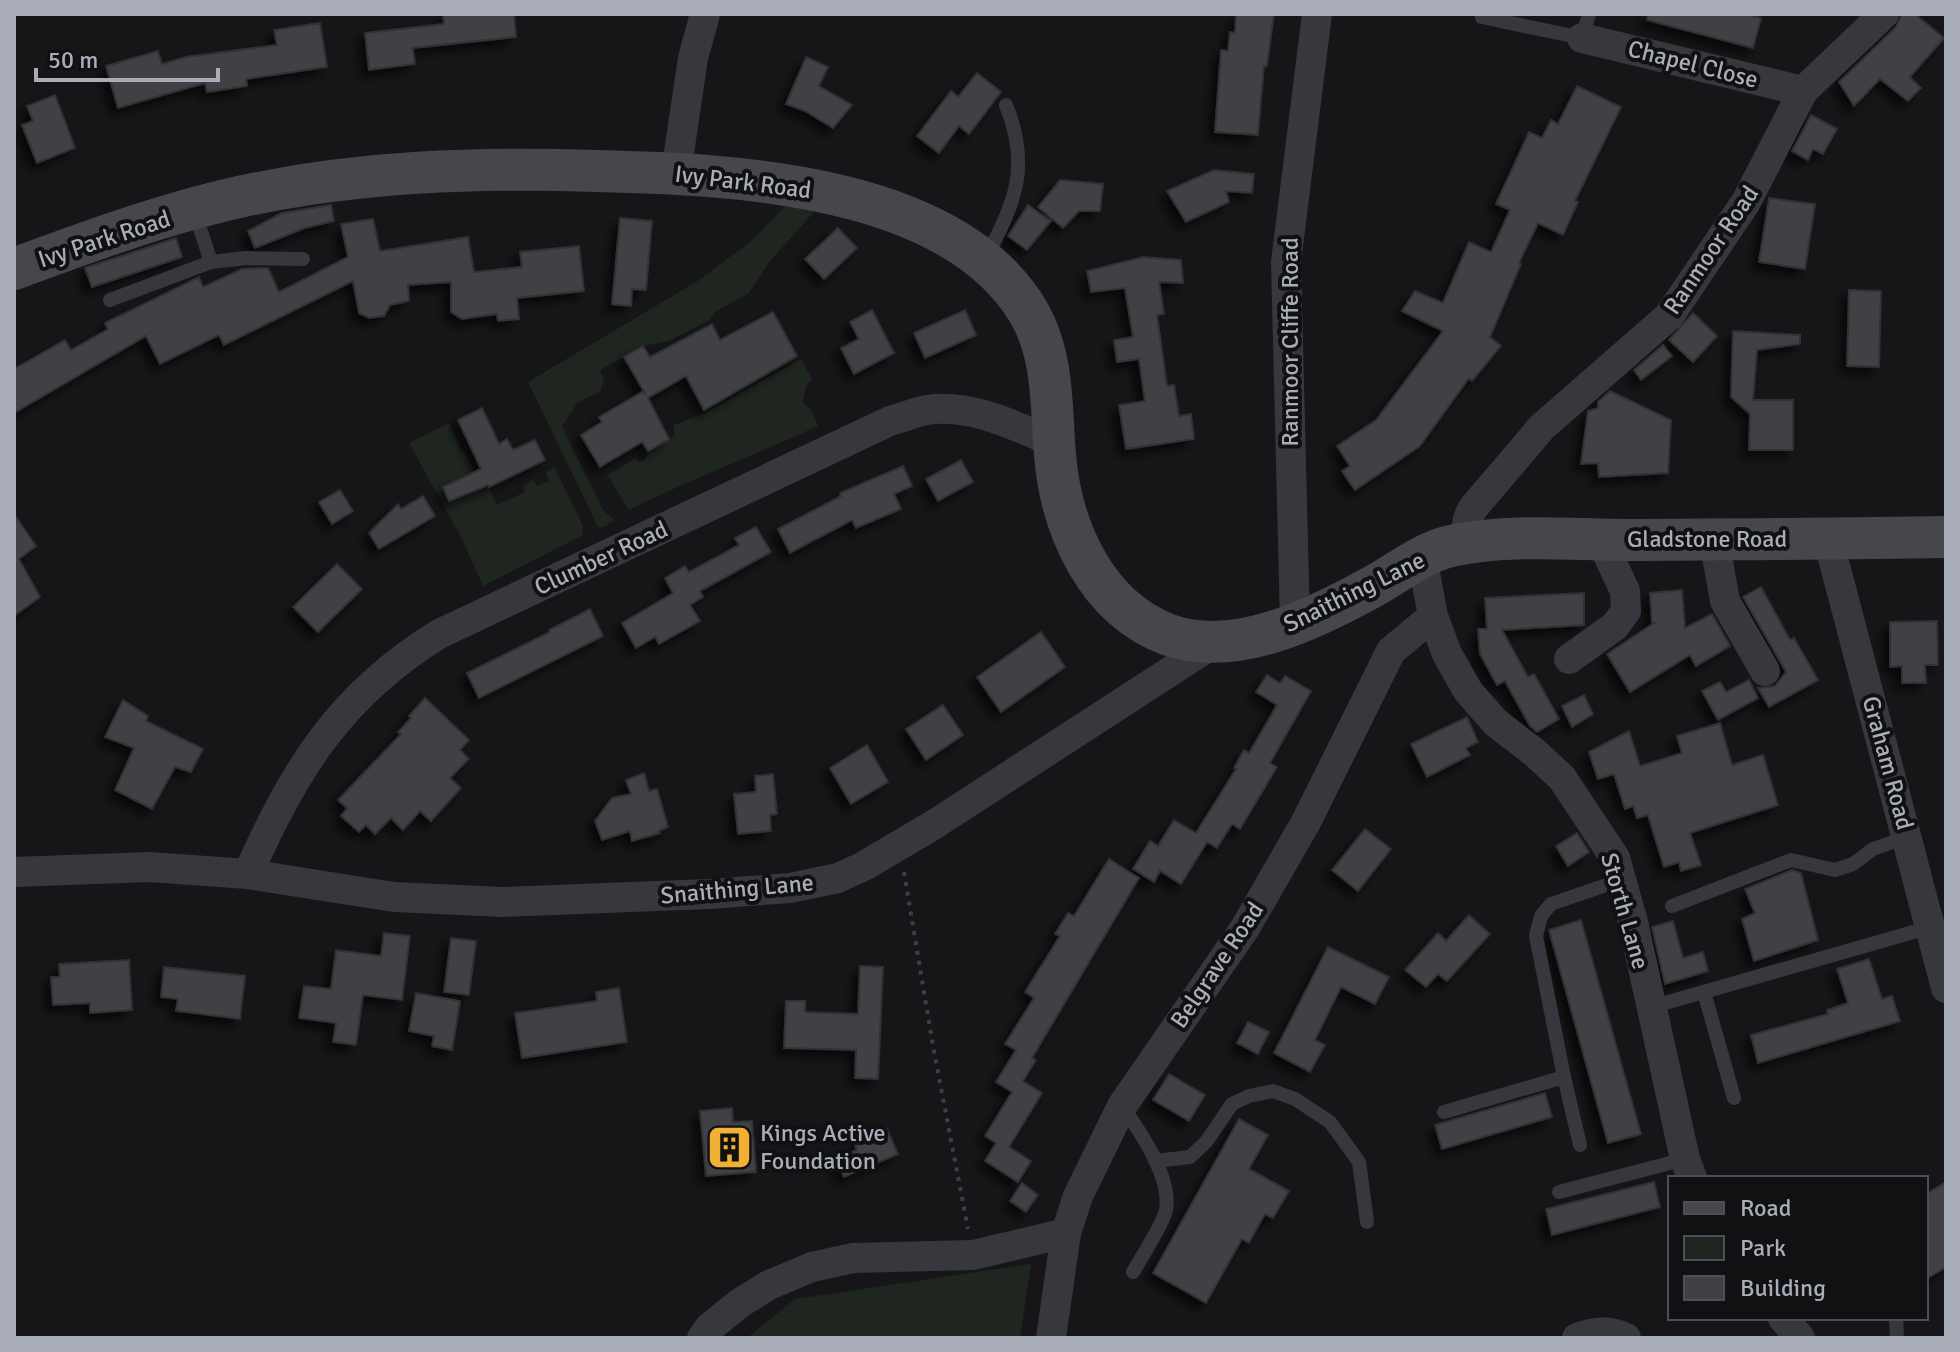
<svg xmlns="http://www.w3.org/2000/svg" width="1960" height="1352" font-family="Signika,sans-serif">
	<style>
		.green { fill: #1e261f }
		.building { fill: #404145; stroke: #303034; stroke-width: 2; filter: url(#shadow) }
		.lines { fill: none; stroke-linecap: round; stroke-linejoin: round }
		.path { stroke: #3d3f44; stroke-width: 4; stroke-dasharray: 4 6; stroke-linecap: butt }
		.lane { stroke: #37383d; stroke-width: 14 }
		.street { stroke: #37383d; stroke-width: 30 }
		.secondary { stroke: #45474d; stroke-width: 42 }
		.labels { text-anchor: middle; stroke-width: 8; stroke-linejoin: round; paint-order: stroke }
		.street-label { font-size: 24px; fill: #a8adb8; stroke: #111113 }
		.poi-label { font-size: 24px; fill: #a8adb8; stroke: #111113; text-anchor: start }
	</style>
	<defs>
		<filter id="shadow"><feDropShadow dx="-7" dy="7" stdDeviation="4" flood-color="#0009"/></filter>
	</defs>
	<rect width="100%" height="100%" fill="#161618"/>
	<!-- green -->
	<g class="green">
		<path d="M791,200L806,201L813,213L770,261L749,293L715,312L709,320L669,341L643,346L600,370L604,379L600,392L578,402L562,426L603,510L614,520L604,527H598L528,382L696,282L750,242Z"/>
		<path d="M801,359L812,379L806,387L803,402L811,410L818,426C754,455 691,479 629,510L607,475L635,459L639,462L646,459L648,451L674,436V425L705,413Z"/>
		<path d="M449,423L461,450L464,449L476,476L488,485L497,505L525,492L523,486L534,480L537,486L549,481L546,473L554,466L583,526V535L483,586L461,537L409,443Z"/>
		<path d="M1031,1264L1020,1338H747L795,1299Z"/>
	</g>
	<!-- building -->
	<g class="building">
		<path d="M443,14H514L516,37L413,48L415,64L369,70L365,33L444,24Z"/>
		<path d="M1236,14H1274L1267,66H1264L1258,135L1215,132L1221,50L1228,51L1230,32L1235,33Z"/>
		<path d="M1648,14H1745L1761,18L1753,48L1647,20Z"/>
		<path d="M1902,14H1915L1944,38L1910,77L1921,88L1908,101L1880,79L1854,106L1839,82L1896,27Z"/>
		<path d="M320,23L327,67L246,79L247,86L207,92L205,83L118,108L106,66L158,51L162,64L186,57L277,45L274,30Z"/>
		<path d="M806,57L828,67L819,86L852,105L833,128L805,111L786,104Z"/>
		<path d="M977,73L1001,92L969,134L959,126L939,153L917,136L951,91L958,97Z"/>
		<path d="M1577,86L1621,107L1575,201L1578,202L1563,235L1538,223L1519,263L1521,264L1490,337L1501,346L1472,381L1469,378L1420,446L1355,490L1342,471L1350,466L1337,446L1376,420L1443,331L1402,311L1415,291L1443,303L1469,242L1491,252L1510,210L1496,204L1529,132L1542,138L1551,120L1558,124Z"/>
		<path d="M55,95L75,148L37,163L22,125L33,121L27,106Z"/>
		<path d="M1811,115L1837,129L1823,154L1813,149L1808,160L1792,151Z"/>
		<path d="M1214,170L1254,174L1252,193L1226,191L1229,202L1186,222L1167,191Z"/>
		<path d="M1060,180L1103,184L1100,211H1079L1063,228L1038,207Z"/>
		<path d="M1769,198L1815,204L1805,269L1759,262Z"/>
		<path d="M331,205L334,221L305,228L255,248L248,231L282,213Z"/>
		<path d="M1028,205L1051,221L1027,250L1008,236Z"/>
		<path d="M620,218L652,221L646,290L632,289L631,306L612,304Z"/>
		<path d="M373,219L380,251L468,237L474,272L522,267L520,252L579,246L584,291L517,298L519,319L498,321L497,314L462,319L451,312V282L408,285L409,301L390,305L384,316L369,318L359,313L353,281L224,345L219,335L160,364L146,336L14,413V369L65,340L71,350L108,329L105,323L199,277L203,287L242,269L268,268L279,292L348,257L341,224Z"/>
		<path d="M838,228L857,248L824,279L805,259Z"/>
		<path d="M176,238L182,257L92,287L85,268Z"/>
		<path d="M1143,257L1181,260L1183,283L1159,282L1164,314L1157,315L1167,386L1174,385L1179,416L1191,414L1194,439L1126,449L1119,405L1145,401L1139,359L1117,362L1114,340L1133,337L1125,288L1091,292L1087,271Z"/>
		<path d="M1849,290L1881,291L1879,367L1847,366Z"/>
		<path d="M872,310L894,353L854,374L841,348L859,339L850,322Z"/>
		<path d="M965,310L976,335L925,358L914,333Z"/>
		<path d="M773,312L797,356L704,410L686,376L648,398L669,439L648,451L642,442L600,467L581,435L602,422L599,417L644,391L646,395L624,357L643,346L650,357L712,324L720,340Z"/>
		<path d="M1693,313L1717,336L1693,362L1669,340Z"/>
		<path d="M1733,331L1800,335V344L1757,350L1753,400H1793V450H1749L1750,414L1731,397Z"/>
		<path d="M1663,345L1672,356L1641,380L1634,370Z"/>
		<path d="M1610,391L1671,420L1668,473L1599,477L1598,463L1581,464L1588,411L1598,408V402Z"/>
		<path d="M482,408L499,444L507,439L513,450L535,440L545,460L489,487L488,485L449,501L443,487L481,469L458,420Z"/>
		<path d="M961,460L973,482L938,501L926,479Z"/>
		<path d="M903,466L912,486L894,494L901,509L856,528L852,520L790,553L778,529L841,496L840,493Z"/>
		<path d="M340,490L353,511L332,524L319,502Z"/>
		<path d="M423,496L435,516L379,549L369,533L398,504L401,509Z"/>
		<path d="M14,514L36,546L19,559L40,597L14,616Z"/>
		<path d="M756,527L771,552L700,591L703,597L690,605L700,621L659,644L655,637L636,648L622,623L673,593L665,578L685,566L689,572L739,545L735,538Z"/>
		<path d="M337,564L362,589L318,632L293,607Z"/>
		<path d="M1761,587L1790,640L1794,638L1818,680L1769,707L1758,688L1775,686L1786,672L1743,597Z"/>
		<path d="M1682,590L1685,628L1712,614L1730,646L1696,666L1690,655L1630,692L1607,654L1654,623H1652L1650,593Z"/>
		<path d="M1584,593V625L1502,630L1528,677L1534,674L1559,719L1537,732L1530,726L1505,681L1497,685L1480,654L1478,629H1487L1485,598Z"/>
		<path d="M590,609L603,636L479,698L467,673L550,632L549,630Z"/>
		<path d="M1937,621L1938,665H1925L1926,683H1902V666L1890,667V622Z"/>
		<path d="M1041,632L1065,667L1001,712L977,677Z"/>
		<path d="M1267,675L1280,683L1285,676L1311,691L1270,763L1277,767L1240,829L1232,824L1217,848L1207,842L1181,884L1160,871L1154,882L1133,869L1150,841L1158,846L1174,820L1196,833L1236,769L1234,768L1244,750L1249,753L1277,705L1256,692Z"/>
		<path d="M1749,680L1758,698L1718,720L1702,691L1720,682L1726,692Z"/>
		<path d="M1584,695L1593,714L1572,727L1562,706Z"/>
		<path d="M425,698L469,740L460,750L469,759L450,778L461,788L431,821L420,811L403,830L391,818L375,834L366,825L359,832L341,816L347,808L338,800L401,734L398,732L411,718L409,716Z"/>
		<path d="M123,700L148,716L146,721L203,749L191,772L175,767L152,809L115,790L134,748L105,737Z"/>
		<path d="M943,705L963,735L926,760L906,729Z"/>
		<path d="M1467,717L1478,742L1466,748L1470,755L1427,777L1411,744Z"/>
		<path d="M1720,723L1732,765L1763,755L1778,805L1690,833L1701,865L1681,871L1679,862L1664,867L1648,815L1637,818L1633,806L1625,809L1614,774L1598,779L1589,752L1629,731L1640,766L1682,753L1677,736Z"/>
		<path d="M867,745L888,782L851,804L830,768Z"/>
		<path d="M644,773L649,791L657,789L668,827L659,831L660,833L632,841L630,831L602,840L595,821L612,798L631,794L626,780Z"/>
		<path d="M773,774L777,814L770,815L771,831L738,834L734,794L756,792L755,776Z"/>
		<path d="M1365,829L1391,849L1358,891L1332,870Z"/>
		<path d="M1577,833L1589,852L1568,866L1556,846Z"/>
		<path d="M1109,859L1139,878L1032,1058L1036,1060L1023,1081L1042,1093L1009,1147L1031,1161L1018,1182L985,1161L996,1143L985,1136L1012,1092L996,1082L1016,1050L1005,1044L1034,998L1025,992L1060,936L1055,934L1068,913L1074,916Z"/>
		<path d="M1792,870L1801,873L1818,940L1754,961L1742,919L1755,913L1745,889Z"/>
		<path d="M1469,915L1490,934L1447,981L1438,974L1426,987L1405,970L1438,933L1446,941Z"/>
		<path d="M1581,920L1641,1134L1608,1143L1549,930Z"/>
		<path d="M1673,921L1683,958L1703,952L1708,971L1665,984L1652,927Z"/>
		<path d="M384,933L410,936L402,1000L363,995L356,1045L333,1042L336,1023L299,1018L304,986L331,989L336,950L381,956Z"/>
		<path d="M451,938L476,941L469,995L444,992Z"/>
		<path d="M1328,947L1389,977L1375,1004L1341,987L1315,1040L1325,1045L1310,1072L1274,1053Z"/>
		<path d="M1869,959L1882,999L1892,996L1900,1021L1758,1063L1751,1035L1828,1014L1827,1010L1848,1003L1837,969Z"/>
		<path d="M129,960L132,1010L90,1013V1003L53,1005L51,977H60L59,964Z"/>
		<path d="M860,966L883,967L878,1079L855,1078L856,1050L784,1048L786,1001H805V1012L858,1014Z"/>
		<path d="M164,967L245,976L240,1019L176,1011L178,999L161,997Z"/>
		<path d="M619,988L627,1042L522,1058L515,1013L597,1001L596,992Z"/>
		<path d="M416,993L460,1001L452,1050L432,1046L434,1036L409,1031Z"/>
		<path d="M1248,1022L1269,1032L1258,1054L1237,1043Z"/>
		<path d="M1169,1074L1205,1095L1189,1121L1153,1100Z"/>
		<path d="M1545,1093L1552,1117L1442,1149L1435,1125Z"/>
		<path d="M732,1108L733,1122L752,1121L756,1172L706,1176L700,1111Z"/>
		<path d="M1239,1119L1268,1135L1249,1169L1289,1191L1273,1218L1265,1214L1249,1243L1242,1239L1206,1303L1153,1273Z"/>
		<path d="M887,1129L898,1154L844,1177L836,1159L857,1150L854,1143Z"/>
		<path d="M1654,1182L1660,1207L1552,1235L1546,1209Z"/>
		<path d="M1946,1182V1267L1926,1279V1194Z"/>
		<path d="M1022,1183L1038,1195L1026,1212L1010,1201Z"/>
	</g>
	<g class="lines">
		<!-- path -->
		<path class="path" d="M904,872L933,1046L968,1229"/>
		<!-- lane -->
		<g class="lane">
			<path d="M1482,14V17L1582,38L1589,14"/>
			<path d="M195,213L211,262"/>
			<path d="M986,258C1015,201 1031,168 1006,105"/>
			<path d="M110,300L211,262L246,258L303,259"/>
			<path d="M1672,906L1791,860L1835,870L1853,864L1873,849L1907,837"/>
			<path d="M1704,992L1734,1098"/>
			<path d="M1651,1007L1931,927"/>
			<path d="M1122,1106C1140,1131 1172,1178 1166,1210C1163,1224 1141,1258 1133,1272"/>
			<path d="M1444,1112L1564,1077"/>
			<path d="M1580,1145L1564,1077L1536,936L1541,916L1551,904L1621,880"/>
			<path d="M1155,1161L1190,1157L1206,1142L1232,1104L1249,1096L1273,1091L1295,1099L1330,1122L1359,1162L1367,1222"/>
			<path d="M1559,1192L1685,1159"/>
			<path d="M1896,1318L1897,1338"/>
		</g>
		<!-- street -->
		<g class="street">
			<path d="M1582,38L1803,91"/>
			<path d="M676,173L693,58L705,14"/>
			<path d="M1714,539L1725,601L1765,671"/>
			<path d="M1828,539L1946,988"/>
			<path d="M1469,544C1466,529 1465,521 1473,508L1542,427L1669,316L1746,202L1803,91L1884,14"/>
			<path d="M1422,557L1433,616L1447,654L1468,691L1495,722L1534,752L1562,778L1615,858L1633,922L1685,1159L1692,1178"/>
			<path d="M1295,623L1286,262L1317,14"/>
			<path d="M1569,659L1615,626L1626,611L1625,591L1601,540"/>
			<path d="M14,872L149,867L248,874L394,897L503,902L709,894L790,888L838,878L864,866L935,824L1214,643"/>
			<path d="M248,874C293,771 340,695 439,634L890,421C902,418 915,412 927,410C970,403 1015,426 1054,442"/>
			<path d="M1783,1318L1800,1338"/>
			<path d="M702,1338L709,1328L740,1303L769,1285L812,1267L853,1258L973,1255L1066,1233"/>
			<path d="M1051,1338L1066,1233L1078,1196L1122,1106L1245,928L1306,822L1391,651L1433,616"/>
			<path d="M1577,1338C1595,1331 1609,1330 1626,1338"/>
		</g>
		<!-- secondary -->
		<path class="secondary" d="M14,269C87,242 163,214 239,197C357,171 477,167 597,171C730,174 953,183 1029,313C1054,356 1051,407 1055,455C1061,528 1096,608 1169,635C1235,658 1314,619 1372,587C1398,573 1421,553 1451,546C1509,533 1572,540 1631,540C1736,539 1841,539 1946,537"/>
	</g>
	<!-- icons -->
	<defs>
		<symbol id="building-square" viewBox="-11 -11 22 22"><rect x="-9" y="-9" width="18" height="18" rx="4" fill="#f2b134" stroke="#111113"/><path d="M-4-6H4V6H1V3H-1V6H-4ZM-2.5-4.3h1.7v1.8h-1.7ZM.8-4.3h1.7v1.8H.8ZM-2.5-1h1.7V.8h-1.7ZM.8-1h1.7V.8H.8Z" fill="#111"/></symbol>
	</defs>
	<g fill-rule="evenodd">
		<use href="#building-square" x="704" y="1122" width="51" height="51"/>
	</g>
	<g class="labels">
		<!-- street labels -->
		<g class="street-label">
			<text transform="translate(1693 64) rotate(14)" y="8">Chapel Close</text>
			<text transform="translate(743 182) rotate(7)" y="8">Ivy Park Road</text>
			<text transform="translate(104 239) rotate(-18)" y="8">Ivy Park Road</text>
			<text transform="translate(1711 250) rotate(-56)" y="8">Ranmoor Road</text>
			<text transform="translate(1290 342) rotate(-90)" y="8">Ranmoor Cliffe Road</text>
			<text x="1707" y="547">Gladstone Road</text>
			<text transform="translate(601 558) rotate(-25)" y="8">Clumber Road</text>
			<text transform="translate(1354 592) rotate(-26)" y="8">Snaithing Lane</text>
			<text transform="translate(1888 763) rotate(75)" y="8">Graham Road</text>
			<text transform="translate(737 889) rotate(-5)" y="8">Snaithing Lane</text>
			<text transform="translate(1625 911) rotate(74)" y="8">Storth Lane</text>
			<text transform="translate(1217 965) rotate(-56)" y="8">Belgrave Road</text>
		</g>
		<!-- poi labels -->
		<g class="poi-label">
			<text x="760" y="1141">Kings Active<tspan x="760" dy="28">Foundation</tspan></text>
		</g>
	</g>
	<!-- border -->
	<rect width="1960" height="1352" fill="none" stroke="#a8adb8" stroke-width="32"/>
	<!-- legend -->
	<rect x="1668" y="1176" width="260" height="144" fill="#111113" stroke="#4d4f55" stroke-width="2"/>
	<rect x="1684" y="1202" width="40" height="12" fill="#45474d" stroke="#4d4f55" stroke-width="2"/>
	<text x="1740" y="1216" font-size="24" fill="#a8adb8">Road</text>
	<rect x="1684" y="1236" width="40" height="24" fill="#1e261f" stroke="#4d4f55" stroke-width="2"/>
	<text x="1740" y="1256" font-size="24" fill="#a8adb8">Park</text>
	<rect x="1684" y="1276" width="40" height="24" fill="#404145" stroke="#4d4f55" stroke-width="2"/>
	<text x="1740" y="1296" font-size="24" fill="#a8adb8">Building</text>
	<!-- scale -->
	<path d="M36 68v12h182v-12" fill="none" stroke="#a8adb8" stroke-width="4"/>
	<text x="48" y="68" font-size="24" fill="#a8adb8" stroke="#111113" stroke-width="6" paint-order="stroke">50 m</text>
</svg>
